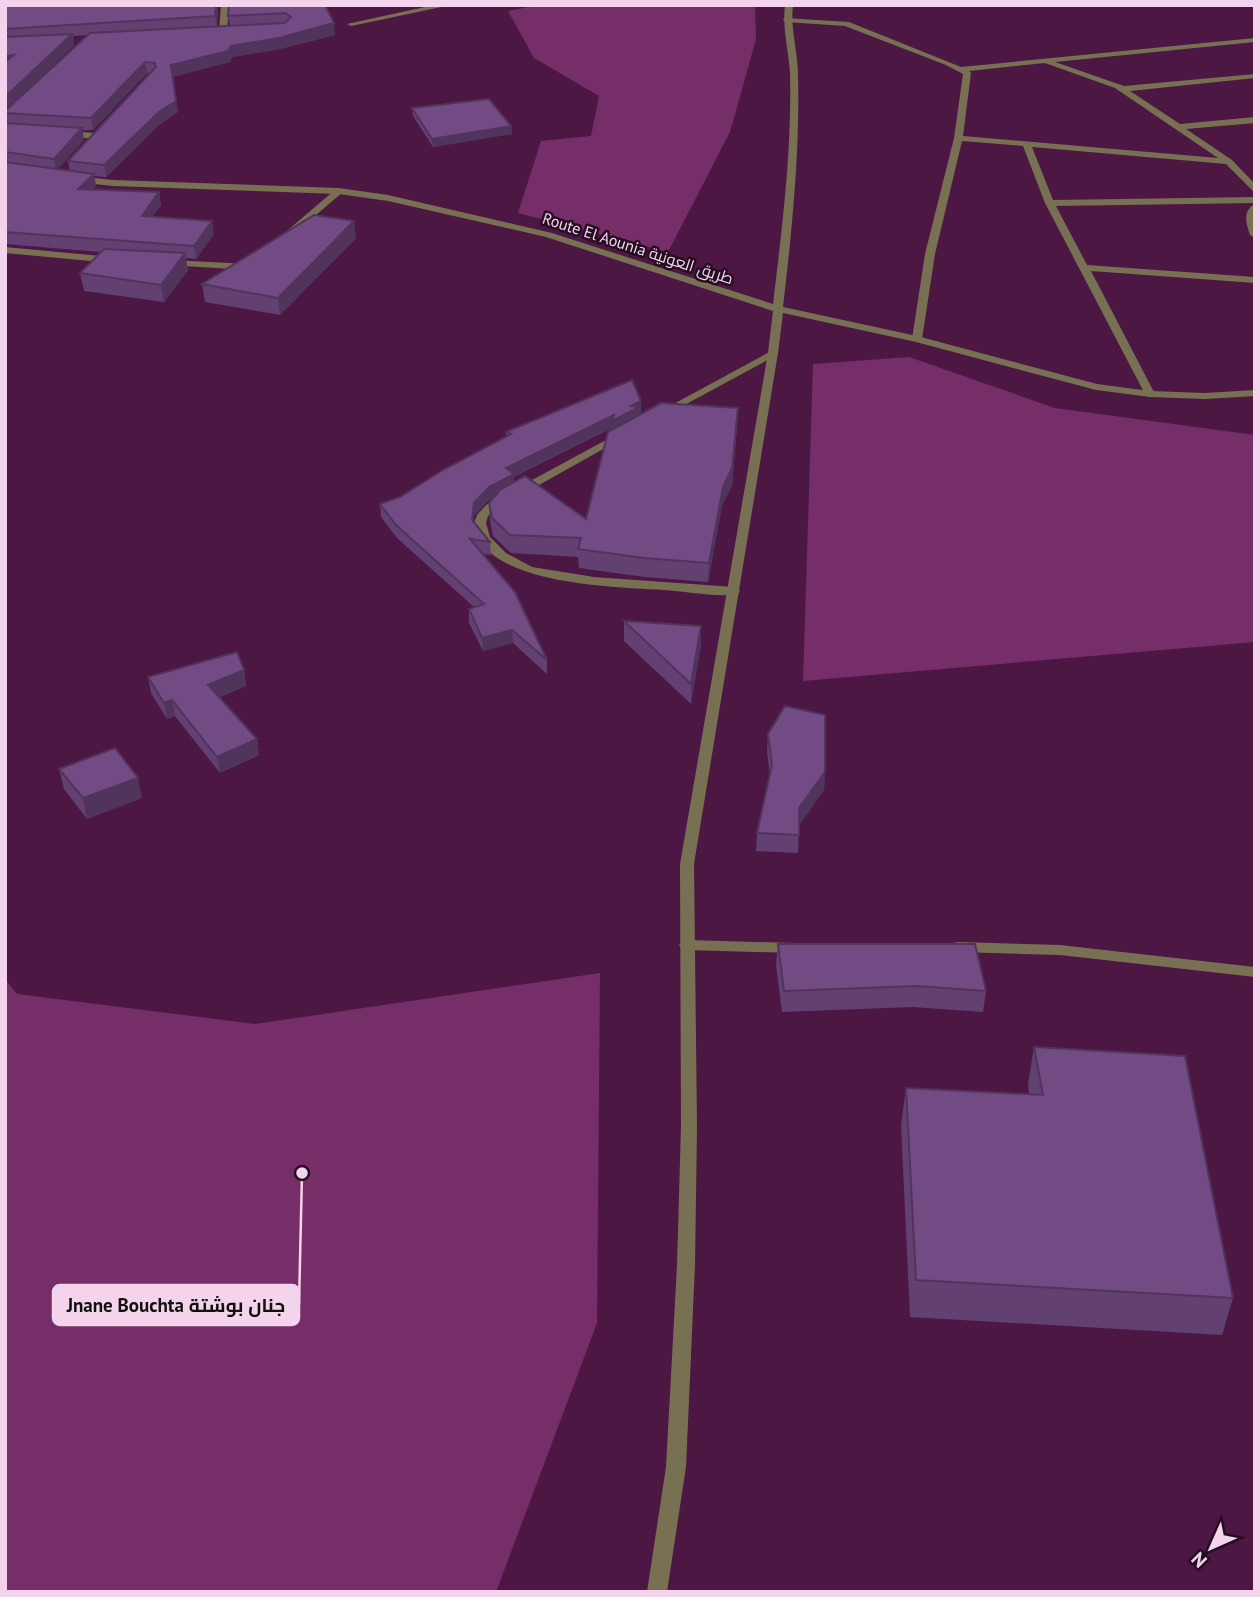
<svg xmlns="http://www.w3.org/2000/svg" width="1260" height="1597" font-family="'PT Sans',Cairo,sans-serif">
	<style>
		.green { fill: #752e68 }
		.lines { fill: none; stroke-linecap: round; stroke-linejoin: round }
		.minor { fill: #787052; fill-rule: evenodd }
		.tertiary { fill: #787052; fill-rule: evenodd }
		.wall { fill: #624072; fill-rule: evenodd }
		.shaded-wall { fill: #50345c }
		.building { fill: #724b84; stroke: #50345c; stroke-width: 2 }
		.labels { text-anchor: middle; stroke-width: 5; stroke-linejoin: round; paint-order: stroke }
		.far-street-label { font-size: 16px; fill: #f4d3ec; stroke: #260e21 }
		.leader { fill: none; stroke: #f4d3ec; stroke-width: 2.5 }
		.callout-dot { fill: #f4d3ec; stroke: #260e21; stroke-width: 2.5 }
		.callout { fill: #f4d3ec; stroke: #f4d3ec; stroke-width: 2.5 }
		.callout-label { font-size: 19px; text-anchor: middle; font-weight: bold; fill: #111 }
	</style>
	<rect width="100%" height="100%" fill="#4d1744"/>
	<!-- green -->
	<g class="green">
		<path d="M539,5H755L756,39L730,132L668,252L518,213L541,141L591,136L599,96L534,58L508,11Z"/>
		<path d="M909,357L1055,408L1255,435V642L803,681L813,364Z"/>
		<path d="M600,973L597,1323L496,1592H5V979L17,994L255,1024Z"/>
	</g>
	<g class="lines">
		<!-- minor -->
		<g class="minor">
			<path d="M221,5H229L227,31L223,33L219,31Z"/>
			<path d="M434,5H451L351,26L347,24Z"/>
			<path d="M784,18L849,22L961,67L1255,38V42L1055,62L1124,86L1255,74V78L1130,91L1180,124L1255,117V123L1186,129L1232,160L1255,184V193L1226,164L1032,147L1053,200L1255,197V203L1056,206L1087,265L1255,277V283L1091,271L1155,394L1150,397L1146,396L1045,203L1023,146L962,141L935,254L922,339L921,341H913L912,339L925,254L954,138L963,74L946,65L845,26L787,22L783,20ZM1045,63L1115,88L1218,158L963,136L971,73L969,71Z"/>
			<path d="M65,131L95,133L99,136L95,139L62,136L61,134Z"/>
			<path d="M336,189L344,191L294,234H288V230Z"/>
			<path d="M1255,204V238L1250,235C1246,223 1242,211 1255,204Z"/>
			<path d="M5,247L112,257L117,260L112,263L5,253Z"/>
			<path d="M171,260L248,264L253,267L248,270L168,265L166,263Z"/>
			<path d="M773,350L778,353L777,355L666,415H658L657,413Z"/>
			<path d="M619,433L625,436L623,438L494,510L488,516L486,523L490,537L506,553L532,567L594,577L734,587L740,591L738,594C717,598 686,591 664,590C617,587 481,586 474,523L477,515L486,505Z"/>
			<path d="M687,940L794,943L799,944L802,948L799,952L794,953L687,950L682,949L679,945L682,941Z"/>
			<path d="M958,942L1060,945L1255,967V977L1060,955L958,952L953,951L950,947L953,943Z"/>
		</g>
		<!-- tertiary -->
		<path class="tertiary" d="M785,5H793C790,29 798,51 798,75C800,152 792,230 783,307L917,336L1097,384L1150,391L1205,393L1255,390V396L1205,399L1150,397L1096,390L916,342L783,313L778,353L694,864L697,1126L695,1265L686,1467L667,1592H647L666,1467L677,1265L681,1126L680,864L768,353L773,311L546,237L388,201L339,194L113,186L76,182L72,179L76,176L113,180L339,188L388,195L552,233L773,304C782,228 792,151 790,74C789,51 782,29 785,5Z"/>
	</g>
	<!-- wall -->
	<g class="wall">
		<path d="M5,5H218L217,26H230L228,16L325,5L335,35L280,49L232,57L230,62L172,77L178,112L160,124L106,177L94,176L96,186L93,189L159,192L161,205L152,217L214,234L196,259L186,258L188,270L164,302L84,291L80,273L101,252L5,244ZM88,35L13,103L74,45L73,36ZM147,73L150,74L68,161L70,171L58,169L84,140L82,130H93Z"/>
		<path d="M412,108L511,126L512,134L433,147L413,116Z"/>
		<path d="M356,238L280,315L205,302L202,284Z"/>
		<path d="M641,414L737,426L732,486L722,505L708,582L644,577L579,568L578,557L511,553L493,536L490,521L489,503L492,498L489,500L474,516V522L490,542L491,555L482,554L547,660V674L513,643L483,651L469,623V609L474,607L397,538L381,517L380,504L400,497L506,437V432ZM612,428L586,519L514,482V477Z"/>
		<path d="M624,621L701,626V645L691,704L624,641Z"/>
		<path d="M244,670L246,686L219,697L257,739L259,755L220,773L175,716L167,719L151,693L148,677Z"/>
		<path d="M768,734L825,772L824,790L799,825L798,853L756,851L757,833L770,774L767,752Z"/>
		<path d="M59,769L142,798L87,819L64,789Z"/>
		<path d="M778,944L986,991L983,1012L913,1007L782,1012L776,965Z"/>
		<path d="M1034,1047L1233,1298L1222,1335L910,1317L901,1125L906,1088L1029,1094L1028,1084Z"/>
	</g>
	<!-- shaded-wall -->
	<g class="shaded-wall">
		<path d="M216,5H218L217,28L215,16Z"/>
		<path d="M334,23L335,35L280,49L232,57L230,62L172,77L171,65L231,46Z"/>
		<path d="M72,34L74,45L5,111V97Z"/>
		<path d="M14,55L5,67V56Z"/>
		<path d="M145,62L147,73L93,130L91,118Z"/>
		<path d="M176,101L178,112L160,124L106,177L104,165L159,112Z"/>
		<path d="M511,126L512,134L433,147L432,139Z"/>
		<path d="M82,128L84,140L56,171L54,159Z"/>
		<path d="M94,174L96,186L80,201L78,189Z"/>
		<path d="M159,192L161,205L144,228L142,216Z"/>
		<path d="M212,221L214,234L196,259L194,246Z"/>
		<path d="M354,221L356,238L280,315L278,298Z"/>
		<path d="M185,253L188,270L164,302L161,285Z"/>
		<path d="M641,401V414L612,434V428L514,477V486L489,500L474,516L473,533L472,520L474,503L506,468Z"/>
		<path d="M738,408L732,486L722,505L708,582L709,563Z"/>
		<path d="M701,626V645L691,704V684Z"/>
		<path d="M512,630L513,643L483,651L482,638Z"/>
		<path d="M244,670L246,686L211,701L208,685Z"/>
		<path d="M172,700L175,716L167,719L164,703Z"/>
		<path d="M257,739L259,755L220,773L217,757Z"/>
		<path d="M825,772L824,790L798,827L799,808Z"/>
		<path d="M138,778L142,798L87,819L83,798Z"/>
	</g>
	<!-- building -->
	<g class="building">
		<path d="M5,5H216L215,16L5,29Z"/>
		<path d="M229,5H325L334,23L279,38L231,46L228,51L171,65L176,101L159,112L104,165L68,161L156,67L155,63L145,62L91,118L5,113V111L90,33L285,23L291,17L285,13L228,16Z"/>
		<path d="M72,34L5,97V62L14,55L5,56V37Z"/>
		<path d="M489,99L511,126L432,139L412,108Z"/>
		<path d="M5,123L82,128L54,159L5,152Z"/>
		<path d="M5,162L94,174L78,189L159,192L142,216L212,221L194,246L5,232Z"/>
		<path d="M314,215L354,221L278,298L202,284Z"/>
		<path d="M104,249L185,253L161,285L80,273Z"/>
		<path d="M632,380L641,401L631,406L639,407L612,421L614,415L506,468L514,474L489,487L474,503L472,520L490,542L470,539L515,592L547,660L512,630L482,638L469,609L484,604L396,525L380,504L400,497L443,470L511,434L506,432Z"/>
		<path d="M661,403L738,408L732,468L723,487L709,563L644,558L578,549L581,538L510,535L492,518L489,503L500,490L525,476L586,519L608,432Z"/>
		<path d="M624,621L701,626L691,684Z"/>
		<path d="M237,652L244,670L208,685L257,739L217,757L172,700L164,703L148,677Z"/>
		<path d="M785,706L825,715V772L799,808V835L757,833L772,765L768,734Z"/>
		<path d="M115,748L138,778L83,798L59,769Z"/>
		<path d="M778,944H975L986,991L916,986L784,991Z"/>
		<path d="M1034,1047L1185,1056L1233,1298L916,1280L906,1088L1043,1095Z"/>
	</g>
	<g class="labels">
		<!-- far-street labels -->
		<g class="far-street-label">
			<text transform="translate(638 248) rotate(18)" y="6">Route El Aounia طريق العونية</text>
		</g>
	</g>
	<!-- callouts -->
	<path class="leader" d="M302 1173L299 1305"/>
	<circle class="callout-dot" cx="302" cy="1173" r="7"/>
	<rect class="callout" x="53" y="1285" width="246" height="40" rx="7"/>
	<g class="callout-label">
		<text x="176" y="1312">Jnane Bouchta جنان بوشتة</text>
	</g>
	<!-- border -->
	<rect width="1260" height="1597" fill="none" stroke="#f4d3ec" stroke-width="14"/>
	<!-- north arrow -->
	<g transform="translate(1211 1548) rotate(225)" stroke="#260e21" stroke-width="5" paint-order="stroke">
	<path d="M0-5L12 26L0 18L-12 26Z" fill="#f4d3ec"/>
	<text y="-10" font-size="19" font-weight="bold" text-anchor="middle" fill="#f4d3ec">N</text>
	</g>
</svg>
